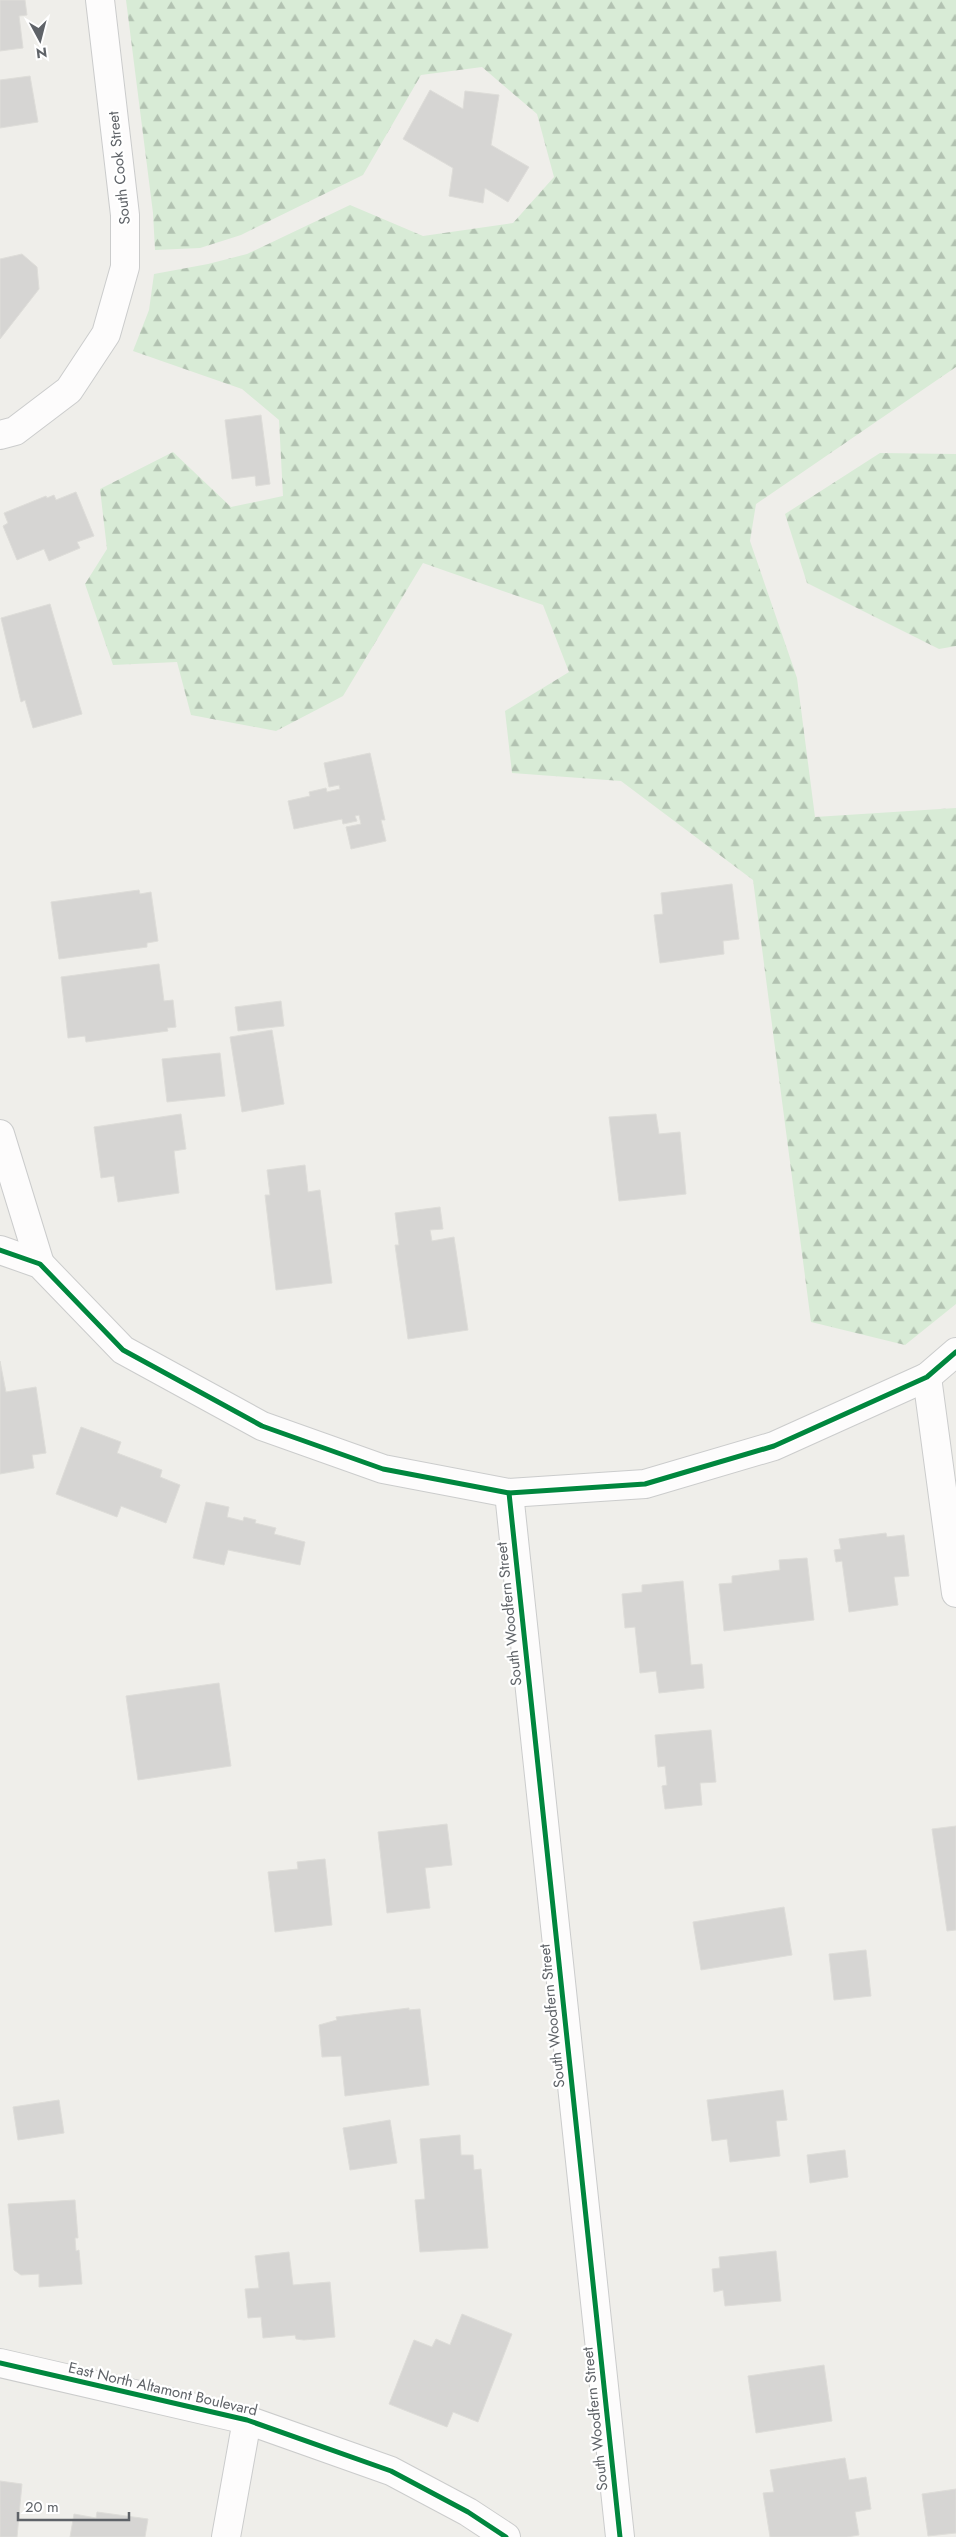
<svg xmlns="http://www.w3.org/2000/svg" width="956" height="2537" font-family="Jost,sans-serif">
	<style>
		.forest { fill: url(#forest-firs) }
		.building { fill: #d6d5d3; stroke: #deddd9 }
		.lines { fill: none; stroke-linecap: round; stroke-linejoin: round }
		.minor-casing { stroke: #cbcccc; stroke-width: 30 }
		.minor { stroke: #fdfcfc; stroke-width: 28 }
		.cycleway-casing { stroke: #fff; stroke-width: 8 }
		.cycleway { stroke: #00873e; stroke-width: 5 }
		.labels { text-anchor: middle; stroke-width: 4.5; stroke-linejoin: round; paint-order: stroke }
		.street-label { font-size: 15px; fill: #5f6368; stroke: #fff }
	</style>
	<defs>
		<pattern id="forest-firs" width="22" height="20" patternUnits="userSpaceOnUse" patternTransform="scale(1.25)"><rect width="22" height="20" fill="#d8ebd6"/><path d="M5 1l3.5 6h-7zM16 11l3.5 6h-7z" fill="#b2c2b1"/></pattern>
	</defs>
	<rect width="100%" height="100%" fill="#efeeea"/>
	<!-- forest -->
	<g class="forest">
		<path d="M126,0H956V367L756,504L750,541L797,678L815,817L956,808V1304L905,1345L811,1322L753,880L621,781L512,773L505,711L569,672L543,605L423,563L343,696L276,731L191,715L177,662L113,665L85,584L107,549L100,489L173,452L231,507L283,496L279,420L242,389L133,351L149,310L154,274L208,264L247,254L350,205L423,236L513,223L554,177L537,114L482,67L421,75L363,175L241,235L200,248L155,250L153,213Z"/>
		<path d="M880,453L956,454V646L939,649L807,583L785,514Z"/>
	</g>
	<!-- building -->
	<g class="building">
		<path d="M0,0H25L27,15L19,16L23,48L0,51Z"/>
		<path d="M30,76L38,122L0,128V80Z"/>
		<path d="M430,90L463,109L465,91L499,95L491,145L529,167L508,202L485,188L483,203L449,196L453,168L403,139Z"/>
		<path d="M22,254L37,267L39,289L0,339V259Z"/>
		<path d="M261,415L270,484L256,486L255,476L232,479L225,420Z"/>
		<path d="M76,492L94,536L77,542L80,548L49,561L44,549L17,560L3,526L8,523L4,513L46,496L47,498L54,495L56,500Z"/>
		<path d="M50,604L82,714L33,728L25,700L21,702L1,618Z"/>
		<path d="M370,753L385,820H381L386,841L351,849L346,827L361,824L359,815L355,816L357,821L343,824L342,819L294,829L288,801L310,796L309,792L326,788L327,792L340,789L339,785L329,787L324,763Z"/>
		<path d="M732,884L739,939L723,941L724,954L660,963L654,915L663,914L661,893Z"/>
		<path d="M139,890L140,894L151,892L158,941L147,943V947L59,959L51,902Z"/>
		<path d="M159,964L164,1001L173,1000L176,1027L167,1028L168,1031L86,1042L85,1036L68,1038L61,977Z"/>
		<path d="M281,1001L284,1026L238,1031L235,1007Z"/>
		<path d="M272,1030L284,1104L242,1112L230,1037Z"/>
		<path d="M220,1053L225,1096L167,1102L162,1059Z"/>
		<path d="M181,1114L186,1149L174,1151L179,1193L118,1202L114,1176L101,1178L94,1127Z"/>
		<path d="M656,1114L659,1134L680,1132L686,1194L619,1201L609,1117Z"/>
		<path d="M305,1165L308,1192L320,1190L332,1283L276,1290L265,1195H270L267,1170Z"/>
		<path d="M440,1207L443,1229L430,1230L432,1241L454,1237L468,1330L408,1339L395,1245H399L395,1213Z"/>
		<path d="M0,1361L6,1392L36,1387L46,1453L32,1455L34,1468L0,1474Z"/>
		<path d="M81,1427L121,1442L117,1453L162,1470L160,1477L180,1485L166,1523L121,1506L117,1517L56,1494Z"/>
		<path d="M206,1502L229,1507L227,1517L243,1521L244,1517L256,1520L255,1523L276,1528L274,1534L305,1542L300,1565L228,1550L224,1565L193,1558Z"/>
		<path d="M886,1533L887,1537L904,1535L909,1576L894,1577L898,1605L849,1612L842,1561L836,1562L834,1550L841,1549L839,1539Z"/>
		<path d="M807,1558L814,1620L724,1631L719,1584L732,1583V1576L780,1570L779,1560Z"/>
		<path d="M683,1581L691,1665L702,1664L704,1688L659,1693L656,1671L640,1673L635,1627L625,1628L622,1594L642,1592V1585Z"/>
		<path d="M219,1683L231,1766L138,1780L126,1696Z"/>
		<path d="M711,1730L716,1782L700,1783L702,1805L665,1809L662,1786L667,1785L665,1766L658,1767L655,1735Z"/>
		<path d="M447,1824L452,1865L425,1868L430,1908L387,1913L378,1832Z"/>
		<path d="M956,1826V1930L947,1931L932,1829Z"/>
		<path d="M325,1859L332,1925L275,1932L268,1872L298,1869L297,1862Z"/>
		<path d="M784,1907L792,1955L701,1970L693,1922Z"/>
		<path d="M866,1950L871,1996L834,2000L829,1954Z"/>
		<path d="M409,2008V2010L420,2009L429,2085L345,2096L341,2056L322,2057L319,2025L337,2020L336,2017Z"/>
		<path d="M783,2090L787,2120L776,2121L780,2156L730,2162L727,2139L712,2141L707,2100Z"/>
		<path d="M59,2100L64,2133L18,2140L13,2107Z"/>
		<path d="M390,2120L397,2163L350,2170L343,2128Z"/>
		<path d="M460,2135L461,2155H473L474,2170L481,2169L488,2248L420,2252L415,2200L425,2199L420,2139Z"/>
		<path d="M845,2150L848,2177L810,2183L807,2155Z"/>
		<path d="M75,2200L78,2238H75L76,2251L79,2250L82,2284L39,2287V2274L21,2275L14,2270L8,2204Z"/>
		<path d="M776,2251L781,2301L725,2306L723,2290L714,2292L712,2269L720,2268L719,2257Z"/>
		<path d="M289,2252L293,2285L330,2282L335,2337L304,2340L296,2339L295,2335L263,2338L261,2317L248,2318L245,2289L259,2288L255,2256Z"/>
		<path d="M462,2314L512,2334L478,2422L453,2412L447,2427L389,2404L414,2340L432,2347L436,2339L450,2345Z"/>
		<path d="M824,2365L832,2421L756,2433L748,2376Z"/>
		<path d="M845,2458L849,2480L866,2477L871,2509L855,2512L859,2535L847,2537H770L763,2493L774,2492L770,2470Z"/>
		<path d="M0,2481L22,2484L17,2537H0Z"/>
		<path d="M956,2489V2533L928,2536L922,2494Z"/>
		<path d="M97,2512L148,2519L145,2537H70L74,2514L96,2518Z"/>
	</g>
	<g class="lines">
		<defs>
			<g id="minor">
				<path d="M0,435L15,431L69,390L106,334L125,267V215L100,0"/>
				<path d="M0,1134L40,1264"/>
				<path d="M0,1250L40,1264L123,1350L262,1426L383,1469L509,1493L645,1484L774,1446L927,1377L956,1352"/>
				<path d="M927,1377L956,1593"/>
				<path d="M509,1493L620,2537"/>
				<path d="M0,2363L247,2420L391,2471L468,2512L506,2537"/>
				<path d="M226,2537L247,2420"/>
			</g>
		</defs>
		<!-- minor casing -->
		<use href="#minor" class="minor-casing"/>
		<!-- minor -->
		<use href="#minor" class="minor"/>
		<defs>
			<g id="cycleway">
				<path d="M0,1250L40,1264L123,1350L262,1426L383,1469L509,1493L645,1484L774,1446L927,1377L956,1352"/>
				<path d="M509,1493L620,2537"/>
				<path d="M0,2363L247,2420L391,2471L468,2512L506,2537"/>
			</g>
		</defs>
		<!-- cycleway casing -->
		<use href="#cycleway" class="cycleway-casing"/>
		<!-- cycleway -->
		<use href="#cycleway" class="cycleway"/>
	</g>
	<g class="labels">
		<!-- street labels -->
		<g class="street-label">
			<text transform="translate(119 168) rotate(-96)" y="5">South Cook Street</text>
			<text transform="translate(509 1614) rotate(-96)" y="5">South Woodfern Street</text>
			<text transform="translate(552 2016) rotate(-96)" y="5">South Woodfern Street</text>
			<text transform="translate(163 2389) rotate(13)" y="5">East North Altamont Boulevard</text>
			<text transform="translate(595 2419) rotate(-96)" y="5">South Woodfern Street</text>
		</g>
	</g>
	<!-- north arrow -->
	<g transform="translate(40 40) rotate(173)" stroke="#ffffff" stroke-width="4" paint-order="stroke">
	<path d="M0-4L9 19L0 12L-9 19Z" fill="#5f6368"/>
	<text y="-8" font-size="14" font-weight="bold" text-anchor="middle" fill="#5f6368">N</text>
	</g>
	<!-- scale -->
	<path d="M18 2512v8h111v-8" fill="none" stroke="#5f6368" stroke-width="2.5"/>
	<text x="25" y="2512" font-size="15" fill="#5f6368" stroke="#ffffff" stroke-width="4" paint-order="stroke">20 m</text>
</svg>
